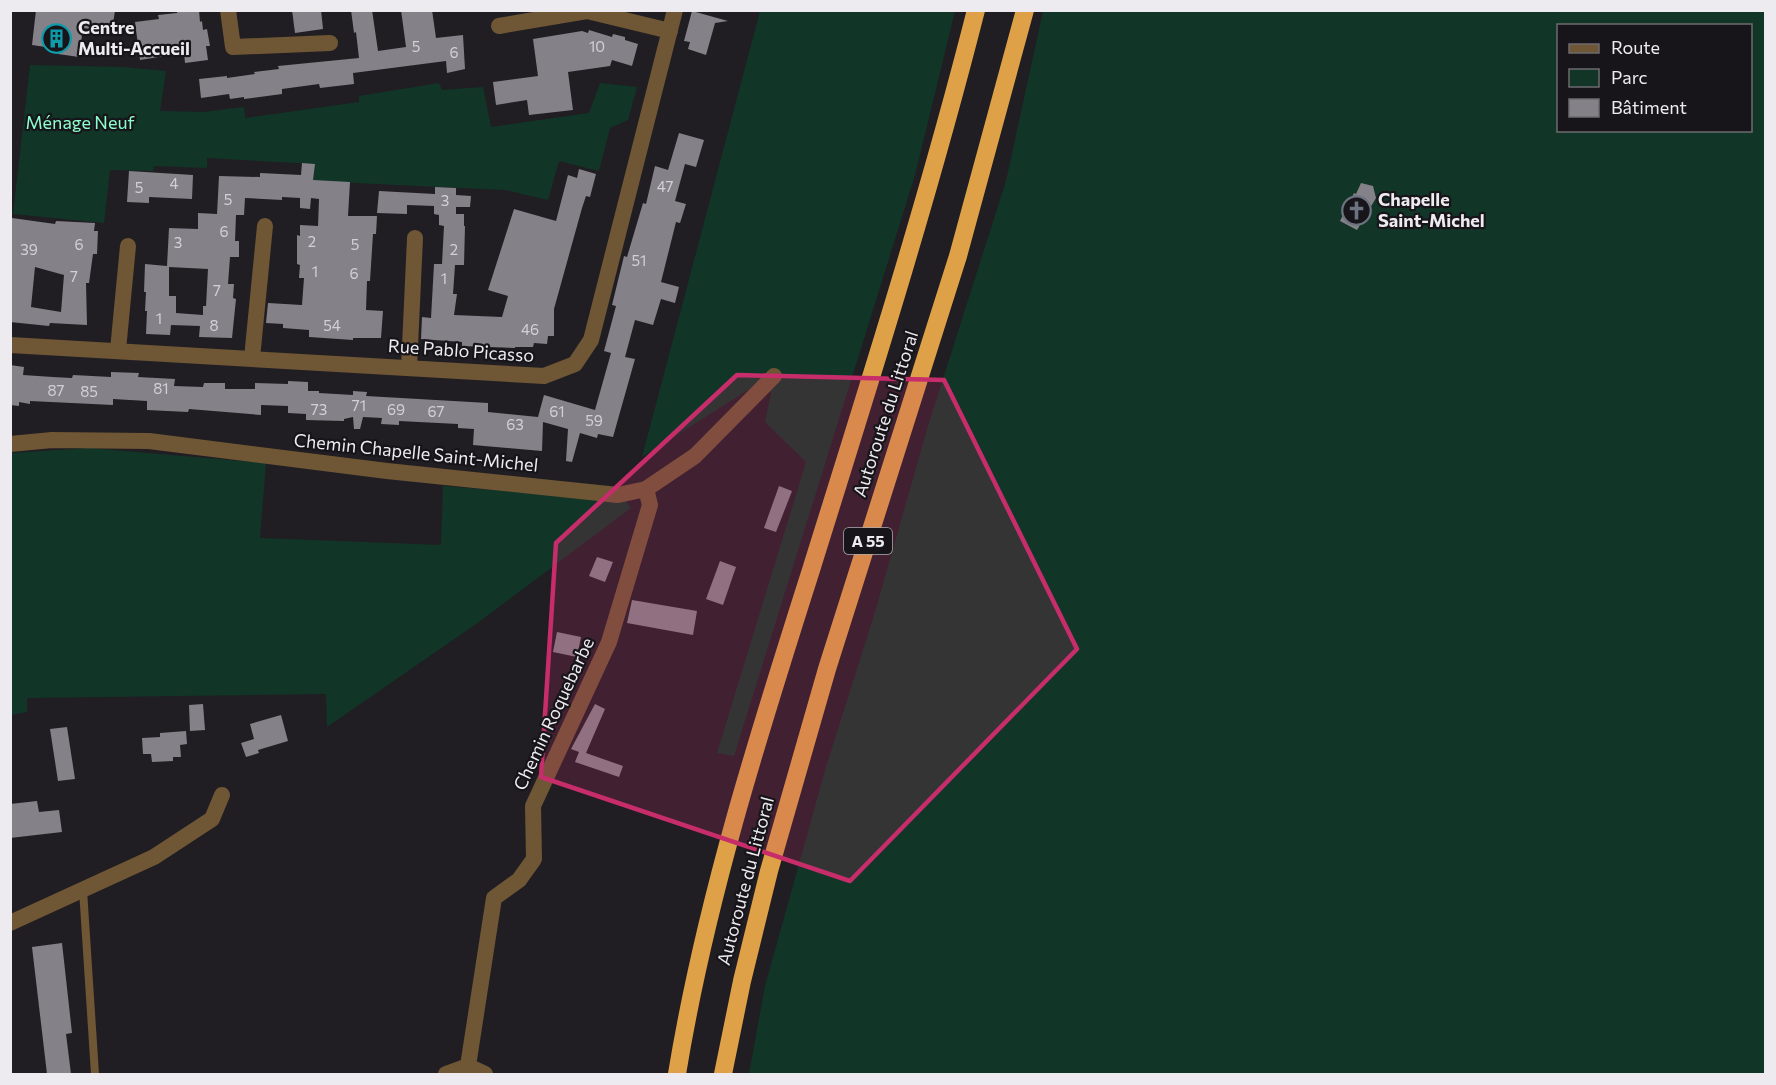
<svg xmlns="http://www.w3.org/2000/svg" width="1776" height="1085" font-family="Commissioner,sans-serif">
	<style>
		.green { fill: #113627; fill-rule: evenodd }
		.building { fill: #848188; fill-rule: evenodd }
		.lines { fill: none; stroke-linecap: round; stroke-linejoin: round }
		.lane { stroke: #6f5635; stroke-width: 8 }
		.street { stroke: #6f5635; stroke-width: 16 }
		.highway { stroke: #dfa147; stroke-width: 18 }
		.marked { fill: #c62d6a; fill-opacity: 0.2; stroke: #c62d6a; stroke-width: 4.5; stroke-linejoin: round }
		.labels { text-anchor: middle; stroke-width: 4.5; stroke-linejoin: round; paint-order: stroke }
		.number-label { font-size: 15px; fill: #d3d0d5 }
		.shield { fill: #17151a; stroke: #adabaf; stroke-width: 1.5 }
		.shield-label { font-size: 16px; font-weight: bold; fill: #edebef }
		.poi-label { font-size: 18px; font-weight: bold; fill: #edebef; stroke: #17151a; text-anchor: start }
		.park-label { font-size: 18px; fill: #8cfecc; stroke: #17151a }
		.street-label { font-size: 18px; fill: #edebef; stroke: #17151a }
	</style>
	<rect width="100%" height="100%" fill="#201e23"/>
	<!-- green -->
	<g class="green">
		<path d="M760,11H955L915,175L734,756L717,753L806,462L765,422L771,393L759,383L642,457Z"/>
		<path d="M1043,11H1765V1074H749L765,986L826,767L875,612L928,426L1006,181ZM1558,26H1750V130H1558Z"/>
		<path d="M30,65L122,67L166,71L160,111L203,112L244,107L245,118L359,102V96L439,83L442,90L483,87L491,127L589,113L600,83L637,87L628,120L610,128L599,171L559,161L548,200L505,190L312,181L314,164L207,158V168L154,166L153,171L110,170L104,223L13,214Z"/>
		<path d="M89,448L266,463L260,538L441,545L443,486L626,501L631,508L476,624L327,727L326,694L27,698V712L11,715V453Z"/>
	</g>
	<!-- building -->
	<g class="building">
		<path d="M36,10H115L112,32L83,28L79,57L58,54L59,49L32,45Z"/>
		<path d="M177,10H199L200,22L202,21L203,30L207,29L210,46H206L208,60L185,63L184,53L140,60L135,22L159,19L158,15L177,13Z"/>
		<path d="M292,10H321L323,29L295,33Z"/>
		<path d="M351,10H372L378,51L406,47L401,10H432L436,38L463,35L465,69L447,73L446,61L353,73L354,84L320,88L319,84L282,89V94L244,99V97L230,99L229,94L201,98L199,79L227,76V78L255,74L254,72L279,69L278,66L359,58L356,32L354,33Z"/>
		<path d="M692,11L728,21L715,23L706,55L688,49L690,42L684,41Z"/>
		<path d="M589,30L612,37L613,34L625,37V40L638,44L632,66L612,60L610,66L568,72L573,110L529,115L527,100L496,105L493,82L538,76L533,39L582,31L588,33Z"/>
		<path d="M679,133L704,140L696,167L685,164L675,201L686,204L680,223L676,222L661,282L679,287L675,303L661,299L653,325L635,320L625,357L635,359L613,437L598,434L597,438L580,433L572,462L566,461L568,429L543,422L542,451L473,445L474,429L458,428V424L399,421V425L381,424L382,418L363,417L360,429H354L353,417L344,419V421L306,420V414L288,413V406L261,405V415L189,409L188,412L147,410V401L113,399V405L30,401V404L19,402V406L10,405V365L24,367L23,375L53,377L72,378L73,375L111,377V372L139,373L138,377L175,379L174,386L203,387L204,383H225V389H255V383L288,384V381L308,382V391H319V393L353,395V391L367,392L366,396L488,403V412L538,417L544,395L595,410L611,353L604,351L616,306L612,305L624,256L627,257L643,203L646,204L655,166L668,170Z"/>
		<path d="M302,163L315,164L313,180L350,182L348,216H377L376,234H373L370,281H367L366,310L383,311L381,338H353V340L309,337V330L283,328V324L266,323L268,303L302,305L304,278H299L300,265L297,264V235L300,236V225L318,226L319,199L311,198L310,209L300,208V198L282,197V200L245,198L244,215H236L235,241H239V257H230L228,284H234L233,298L236,299L232,338L199,337L200,326L171,325L170,335L146,334L147,311H145L146,292H144L145,264L167,266L169,228L198,229V213L217,214L219,176L260,177V173L301,175ZM169,267L208,269L206,306H203V315L176,313V296H169Z"/>
		<path d="M579,169L596,174L590,197L586,196L582,208L554,309V336H548L547,344L534,343L533,347H515V348L462,346V342L421,339L422,317L431,318L434,264H442L444,226L439,225V215L434,214V206L407,205V214L377,213L379,191L435,194V187L456,188V195L471,196L470,207H456V214H464V226H465L464,265H455L453,294H457L454,315L502,317L508,296L488,290L514,209L556,221L568,175L577,178Z"/>
		<path d="M129,171L193,175L192,199L149,197V203L127,202Z"/>
		<path d="M1361,183L1373,186L1376,198L1357,230L1340,221L1354,193L1356,194Z"/>
		<path d="M12,218L55,224L56,221L95,223L94,231H98L97,254H93L89,283H86L87,325L50,323L49,326L10,322ZM35,267L64,275L61,312L31,307Z"/>
		<path d="M779,486L792,491L776,532L764,528Z"/>
		<path d="M597,557L613,562L605,582L589,576Z"/>
		<path d="M720,561L736,567L723,605L706,599Z"/>
		<path d="M632,600L697,611L693,635L627,623Z"/>
		<path d="M557,632L581,637L577,657L553,652Z"/>
		<path d="M203,704L205,730L190,731L189,705Z"/>
		<path d="M595,704L605,709L586,753L623,766L619,777L575,762L579,752L571,749Z"/>
		<path d="M281,715L288,741L258,750L259,753L246,757L241,743L254,739L250,724Z"/>
		<path d="M67,727L75,779L58,781L50,729Z"/>
		<path d="M186,731L187,744L180,745L181,757H173V761L152,762L151,754H143L142,738L160,737V733Z"/>
		<path d="M37,801L39,812L59,810L62,832L10,838V804Z"/>
		<path d="M62,943L72,1033L66,1034L71,1074H47L32,947Z"/>
	</g>
	<g class="lines">
		<!-- lane -->
		<path class="lane" d="M83,890L95,1074"/>
		<!-- street -->
		<g class="street">
			<path d="M228,10L233,47L330,43"/>
			<path d="M499,26L587,11L670,31"/>
			<path d="M10,345L544,376L575,364L591,340L675,10"/>
			<path d="M118,350L128,246"/>
			<path d="M252,358L265,226"/>
			<path d="M409,368L415,238"/>
			<path d="M10,444L52,440L149,441L387,471L618,495L646,489L695,456L774,376"/>
			<path d="M10,923L154,857L212,819L222,795"/>
			<path d="M446,1074L468,1066"/>
			<path d="M485,1074L468,1066L494,898L519,880L534,859L533,806L609,642L650,505L646,489"/>
		</g>
		<!-- highway -->
		<g class="highway">
			<path d="M677,1074C705,903 758,736 811,570C869,384 928,199 976,10"/>
			<path d="M723,1074L742,981L769,871L827,669L958,256L1025,10"/>
		</g>
	</g>
	<!-- marked area -->
	<path class="marked" d="M737,375L944,380L1077,649L850,881L541,777L556,543Z"/>
	<!-- icons -->
	<defs>
		<symbol id="building-ring" viewBox="-11 -11 22 22"><circle r="9.5" fill="#17151a" stroke="#0f9aa8" stroke-width="1.5"/><path d="M-4-6H4V6H1V3H-1V6H-4ZM-2.5-4.3h1.7v1.8h-1.7ZM.8-4.3h1.7v1.8H.8ZM-2.5-1h1.7V.8h-1.7ZM.8-1h1.7V.8H.8Z" fill="#0f9aa8"/></symbol>
		<symbol id="church-ring" viewBox="-11 -11 22 22"><circle r="9.5" fill="#17151a" stroke="#6b7280" stroke-width="1.5"/><path d="M-1.2-6h2.4v3.5h3.3v2.4h-3.3V6h-2.4V-.1h-3.3v-2.4h3.3Z" fill="#6b7280"/></symbol>
	</defs>
	<g fill-rule="evenodd">
		<use href="#building-ring" x="40" y="22" width="33" height="33"/>
		<use href="#church-ring" x="1340" y="194" width="33" height="33"/>
	</g>
	<g class="labels">
		<!-- number labels -->
		<g class="number-label">
			<text x="416" y="52">5</text>
			<text x="597" y="52">10</text>
			<text x="454" y="58">6</text>
			<text x="174" y="189">4</text>
			<text x="665" y="192">47</text>
			<text x="139" y="193">5</text>
			<text x="228" y="205">5</text>
			<text x="445" y="206">3</text>
			<text x="224" y="237">6</text>
			<text x="312" y="247">2</text>
			<text x="178" y="248">3</text>
			<text x="79" y="250">6</text>
			<text x="355" y="250">5</text>
			<text x="29" y="255">39</text>
			<text x="454" y="255">2</text>
			<text x="639" y="266">51</text>
			<text x="315" y="277">1</text>
			<text x="354" y="279">6</text>
			<text x="74" y="282">7</text>
			<text x="444" y="284">1</text>
			<text x="217" y="296">7</text>
			<text x="159" y="324">1</text>
			<text x="214" y="331">8</text>
			<text x="332" y="331">54</text>
			<text x="530" y="335">46</text>
			<text x="161" y="394">81</text>
			<text x="56" y="396">87</text>
			<text x="89" y="397">85</text>
			<text x="359" y="411">71</text>
			<text x="319" y="415">73</text>
			<text x="396" y="415">69</text>
			<text x="436" y="417">67</text>
			<text x="557" y="417">61</text>
			<text x="594" y="426">59</text>
			<text x="515" y="430">63</text>
		</g>
		<!-- shield labels -->
		<rect class="shield" x="844" y="528" width="48" height="26" rx="4.5"/>
		<g class="shield-label">
			<text x="868" y="547">A 55</text>
		</g>
		<!-- poi labels -->
		<g class="poi-label">
			<text x="78" y="34">Centre<tspan x="78" dy="21">Multi-Accueil</tspan></text>
			<text x="1378" y="206">Chapelle<tspan x="1378" dy="21">Saint-Michel</tspan></text>
		</g>
		<!-- park labels -->
		<g class="park-label">
			<text x="80" y="129">Ménage Neuf</text>
		</g>
		<!-- street labels -->
		<g class="street-label">
			<text transform="translate(461 351) rotate(4)" y="6">Rue Pablo Picasso</text>
			<text transform="translate(886 414) rotate(-72)" y="6">Autoroute du Littoral</text>
			<text transform="translate(416 453) rotate(6)" y="6">Chemin Chapelle Saint-Michel</text>
			<text transform="translate(554 714) rotate(-65)" y="6">Chemin Roquebarbe</text>
			<text transform="translate(746 881) rotate(-75)" y="6">Autoroute du Littoral</text>
		</g>
	</g>
	<!-- border -->
	<rect width="1776" height="1085" fill="none" stroke="#edebef" stroke-width="24"/>
	<!-- legend -->
	<rect x="1557" y="24" width="195" height="108" fill="#17151a" stroke="#6d6b6f" stroke-width="1.5"/>
	<rect x="1569" y="44" width="30" height="9" fill="#6f5635" stroke="#6d6b6f" stroke-width="1.5"/>
	<text x="1611" y="54" font-size="18" fill="#edebef">Route</text>
	<rect x="1569" y="69" width="30" height="18" fill="#113627" stroke="#6d6b6f" stroke-width="1.5"/>
	<text x="1611" y="84" font-size="18" fill="#edebef">Parc</text>
	<rect x="1569" y="99" width="30" height="18" fill="#848188" stroke="#6d6b6f" stroke-width="1.5"/>
	<text x="1611" y="114" font-size="18" fill="#edebef">Bâtiment</text>
</svg>
